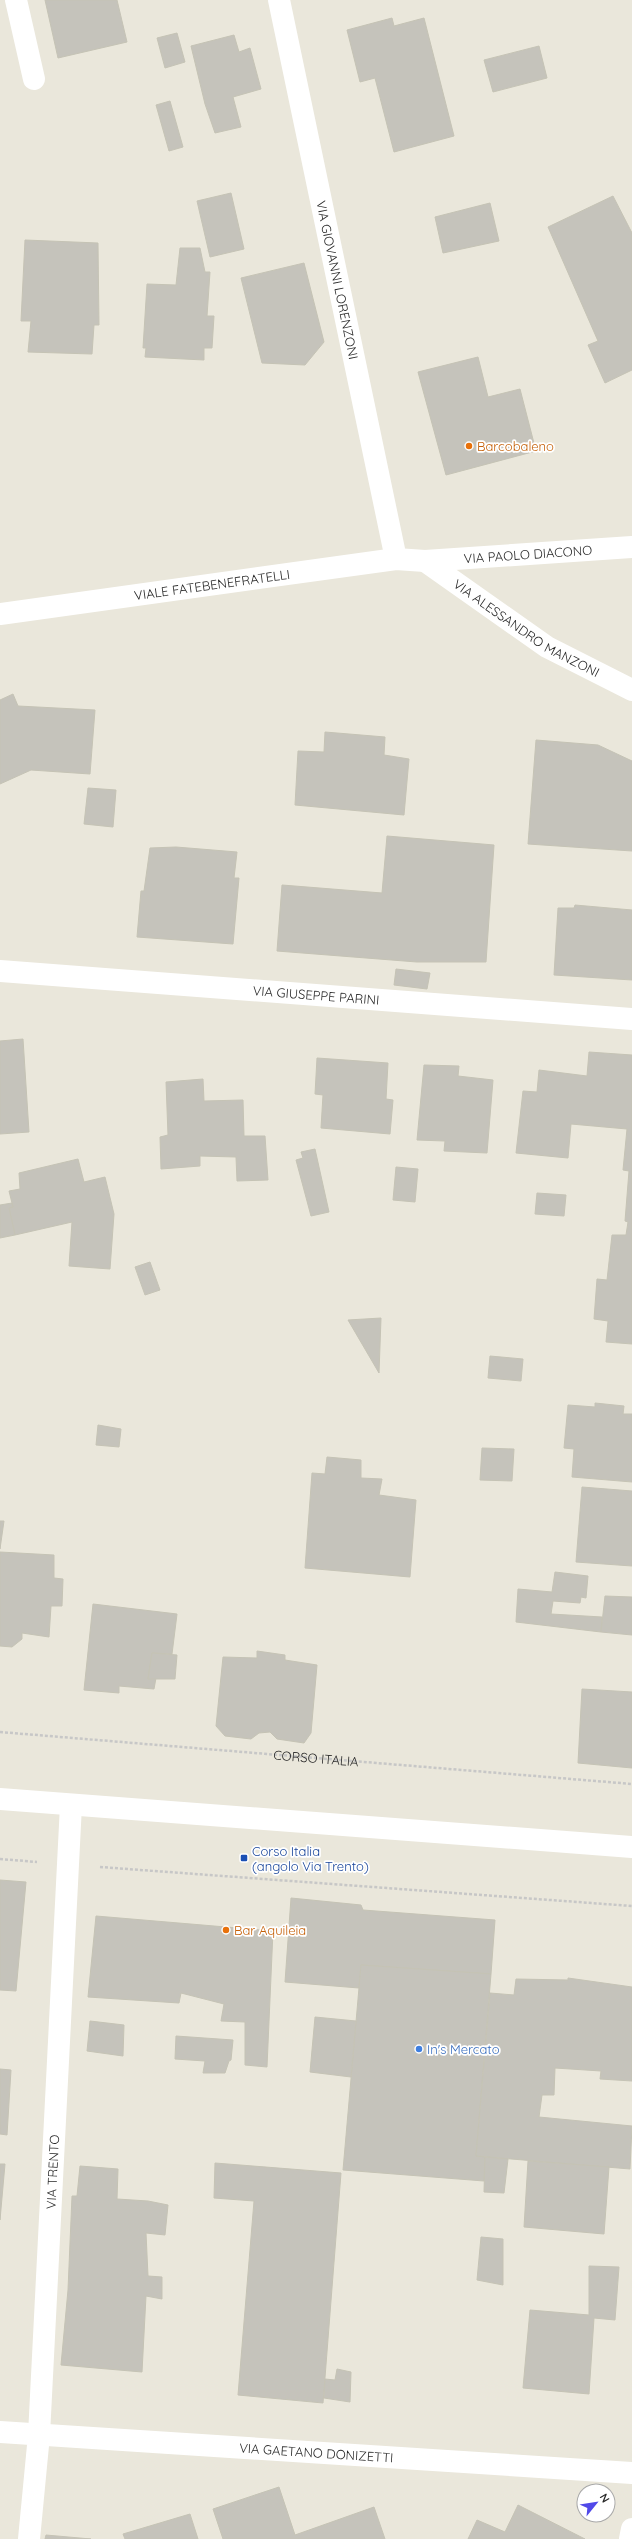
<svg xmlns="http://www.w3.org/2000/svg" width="632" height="2539" font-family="Quicksand,sans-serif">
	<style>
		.building { fill: #c5c3bb; stroke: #c5c3b5 }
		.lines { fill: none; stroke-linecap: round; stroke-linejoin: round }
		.path { stroke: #c7c7c7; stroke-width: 2.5; stroke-dasharray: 3 2; stroke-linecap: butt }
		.minor { stroke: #fff; stroke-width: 22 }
		.tertiary { stroke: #fff; stroke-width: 22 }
		.secondary { stroke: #fff; stroke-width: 22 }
		.food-dot { fill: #e8710a; stroke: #fff; stroke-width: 1.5 }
		.transit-dot { fill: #1a4fb4; stroke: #fff; stroke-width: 1.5 }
		.shop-dot { fill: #3f7fe0; stroke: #fff; stroke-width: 1.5 }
		.labels { text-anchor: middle; stroke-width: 3.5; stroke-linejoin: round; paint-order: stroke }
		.street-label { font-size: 13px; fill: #282828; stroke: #fff }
		.food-label { font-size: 13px; fill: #c56008; stroke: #fff; text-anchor: start }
		.transit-label { font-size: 13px; fill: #164399; stroke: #fff; text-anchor: start }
		.shop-label { font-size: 13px; fill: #366cbe; stroke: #fff; text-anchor: start }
	</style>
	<rect width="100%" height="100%" fill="#eae7db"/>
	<!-- building -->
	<g class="building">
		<path d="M45,0H117L127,42L58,58Z"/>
		<path d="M392,18L394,26L424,18L454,136L394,152L375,78L360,82L347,30Z"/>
		<path d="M177,33L185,62L165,68L157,38Z"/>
		<path d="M234,35L239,52L250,48L261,89L233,97L241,127L215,133L205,104L191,46Z"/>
		<path d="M539,46L547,78L493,92L484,60Z"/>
		<path d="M170,101L183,147L169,151L156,105Z"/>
		<path d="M231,193L244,249L210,257L197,201Z"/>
		<path d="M613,196L632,233V370L605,383L588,345L598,341L548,227Z"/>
		<path d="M490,203L499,241L443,253L435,217Z"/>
		<path d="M25,240L98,243L99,325H94L92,354L28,352L31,321H21Z"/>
		<path d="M180,248H200L205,272H210L207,316H214L212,348H204V360L145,357L146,348H143L147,284L176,285Z"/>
		<path d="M304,263L324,342L305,365L262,363L241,278Z"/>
		<path d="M478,357L488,397L520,389L536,451L446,475L418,372Z"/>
		<path d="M13,694L18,706L95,710L90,774L31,770L0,784V700Z"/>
		<path d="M325,732L385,737L384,755L409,759L404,815L295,805L298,751L324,752Z"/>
		<path d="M536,740L598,745L632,761V851L528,844Z"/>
		<path d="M88,788L116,790L113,827L84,824Z"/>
		<path d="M387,836L494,845L486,962H417L277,951L282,885L382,893Z"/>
		<path d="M176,847L237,852L234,878H239L233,944L137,937L141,891H144L150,848Z"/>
		<path d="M575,905L632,910V980L554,975L558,908H574Z"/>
		<path d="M396,969L430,973L427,989L394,985Z"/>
		<path d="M23,1039L29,1132L0,1134V1041Z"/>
		<path d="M589,1052L632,1055V1344L606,1342L608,1321L594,1319L597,1279L607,1280L612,1235H626L628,1222L625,1221L629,1171L623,1170L627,1129L571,1124L568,1158L516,1153L523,1091L537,1092L539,1070L587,1076Z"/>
		<path d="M317,1058L388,1063L386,1099L393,1100L390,1134L321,1128L323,1095L315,1094Z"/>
		<path d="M424,1065L459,1066L458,1076L493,1080L487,1153L444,1151L445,1141L417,1140Z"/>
		<path d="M203,1079L204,1101L243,1100L244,1136H265L268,1180L237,1181L236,1157L200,1156V1166L161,1169L160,1137L168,1135L166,1082Z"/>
		<path d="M315,1149L329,1212L311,1216L296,1160L303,1158L301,1152Z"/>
		<path d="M78,1159L84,1182L105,1177L114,1214L110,1269L69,1266L72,1222L15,1235L9,1208L13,1207L9,1191L20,1189L19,1173Z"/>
		<path d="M396,1167L418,1169L415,1202L393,1200Z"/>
		<path d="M537,1193L566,1195L564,1216L535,1214Z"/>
		<path d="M12,1203L13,1207L9,1208L15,1235L0,1238V1205Z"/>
		<path d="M150,1262L160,1290L145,1295L135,1267Z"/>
		<path d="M381,1318L379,1373L348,1320Z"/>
		<path d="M490,1356L523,1359L521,1381L488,1378Z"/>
		<path d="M595,1403L624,1406L623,1414H632V1482L572,1477L574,1449L564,1448L568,1405L595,1407Z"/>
		<path d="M98,1425L121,1429L119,1447L96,1445Z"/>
		<path d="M482,1448L514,1449L512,1481L480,1480Z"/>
		<path d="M327,1457L361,1460V1478L382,1479L379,1495L416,1500L410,1577L305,1568L312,1473L325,1474Z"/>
		<path d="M582,1487L632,1491V1566L576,1562Z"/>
		<path d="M0,1521H4L0,1549Z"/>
		<path d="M0,1552L54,1555V1578L63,1579L62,1606H51L49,1637L22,1633V1639L12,1647L0,1646Z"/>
		<path d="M555,1572L588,1576L586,1598L581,1597L580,1603L553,1601L551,1614L602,1617L601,1632L516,1622L518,1589L552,1592Z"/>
		<path d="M605,1596L632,1597V1635L601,1632Z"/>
		<path d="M93,1604L177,1614L172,1654L152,1653L148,1679L156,1678L154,1689L119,1686V1693L84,1690Z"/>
		<path d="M257,1651L285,1655V1660L317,1665L311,1733L304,1743L277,1739L270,1732L259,1733L251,1739L225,1736L216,1726L223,1657L257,1658Z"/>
		<path d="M152,1653L177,1655L175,1679H148Z"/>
		<path d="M582,1689L632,1692V1768L578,1763Z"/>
		<path d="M0,1880L26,1882L16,1991L0,1990Z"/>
		<path d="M291,1898L361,1905L363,1910L495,1920L491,1974L361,1965L359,1988L285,1982Z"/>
		<path d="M96,1916L273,1931L267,2067L245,2065V2022L221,2021L224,2004L181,1993L179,2003L88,1997Z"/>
		<path d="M361,1965L491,1974L476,2156L485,2157L484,2181L343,2170Z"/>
		<path d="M568,1978L632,1987V2081L600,2079L601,2071L555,2068L554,2095H542L539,2117L632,2126L630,2169L476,2156L490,1993L514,1995L516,1979L568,1980Z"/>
		<path d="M315,2017L356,2021L351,2077L310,2072Z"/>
		<path d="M90,2021L124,2025L123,2056L87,2051Z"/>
		<path d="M176,2036L233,2040L231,2060L229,2061L225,2073H203L205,2061L175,2059Z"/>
		<path d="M0,2069L11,2070L7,2135L0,2134Z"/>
		<path d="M485,2157L508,2159L504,2193L484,2192Z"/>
		<path d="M528,2161L609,2167L604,2234L524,2227Z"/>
		<path d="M215,2163L341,2173L323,2403L238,2395L254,2201L214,2198Z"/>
		<path d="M0,2164H5L0,2220Z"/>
		<path d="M80,2166L118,2169L117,2199L148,2201L168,2205L165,2235L146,2233L148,2276L162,2277V2299L146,2296L142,2372L61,2365L68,2290L72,2196H77Z"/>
		<path d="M481,2237L503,2239V2285L477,2280Z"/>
		<path d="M589,2266L619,2267L615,2320L594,2318L589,2394L523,2388L530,2310L589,2315Z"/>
		<path d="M337,2369L351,2372L350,2402L324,2398L325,2379L335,2380Z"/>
		<path d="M279,2487L295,2535L374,2507L385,2539H223L213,2509Z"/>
		<path d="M518,2505L585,2539H468L477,2520L505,2532Z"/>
		<path d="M190,2514L198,2539H125L123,2534Z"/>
		<path d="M46,2535L91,2539H45Z"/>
	</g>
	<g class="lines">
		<!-- path -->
		<g class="path">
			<path id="s1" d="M0,1732L632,1784"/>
			<path d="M0,1859L37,1862"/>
			<path d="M100,1867L632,1906"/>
		</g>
		<!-- minor -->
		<g class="minor">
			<path d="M16,0L34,79"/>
			<path id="s2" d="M279,0L396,559"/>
			<path id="s3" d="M425,561L547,647L632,690"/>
			<path id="s4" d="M0,971L632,1019"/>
			<path id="s5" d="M0,2432L632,2473"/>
			<path id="s6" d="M29,2539L39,2435L71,1805"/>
			<path d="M630,2539L632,2529"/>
		</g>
		<!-- tertiary -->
		<path class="tertiary" id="s7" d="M0,614L396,559L425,561L632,547"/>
		<!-- secondary -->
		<path class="secondary" d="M0,1799L632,1847"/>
	</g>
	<!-- markers -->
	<g class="food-dot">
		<circle cx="469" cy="446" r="4"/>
		<circle cx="226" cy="1930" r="4"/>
	</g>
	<rect class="transit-dot" x="240" y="1854" width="8" height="8" rx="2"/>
	<circle class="shop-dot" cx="419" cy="2049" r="4"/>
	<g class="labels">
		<!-- street labels -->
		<g class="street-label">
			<text dy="5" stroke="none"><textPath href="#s2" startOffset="286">VIA GIOVANNI LORENZONI</textPath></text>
			<text dy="5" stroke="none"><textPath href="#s7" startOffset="532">VIA PAOLO DIACONO</textPath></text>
			<text dy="5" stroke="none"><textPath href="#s7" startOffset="214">VIALE FATEBENEFRATELLI</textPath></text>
			<text dy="5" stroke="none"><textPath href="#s3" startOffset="122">VIA ALESSANDRO MANZONI</textPath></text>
			<text dy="5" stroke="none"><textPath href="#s4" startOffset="317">VIA GIUSEPPE PARINI</textPath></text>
			<text dy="5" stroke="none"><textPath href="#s1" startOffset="317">CORSO ITALIA</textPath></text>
			<text dy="5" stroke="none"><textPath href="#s6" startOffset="368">VIA TRENTO</textPath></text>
			<text dy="5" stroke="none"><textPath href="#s5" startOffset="317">VIA GAETANO DONIZETTI</textPath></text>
		</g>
		<!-- food labels -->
		<g class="food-label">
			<text x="477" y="451">Barcobaleno</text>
			<text x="234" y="1935">Bar Aquileia</text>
		</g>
		<!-- transit labels -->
		<g class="transit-label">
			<text x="252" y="1856">Corso Italia<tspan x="252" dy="15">(angolo Via Trento)</tspan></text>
		</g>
		<!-- shop labels -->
		<g class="shop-label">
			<text x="427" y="2054">In's Mercato</text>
		</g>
	</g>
	<!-- north arrow -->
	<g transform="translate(596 2503) rotate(60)"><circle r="19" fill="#ffffff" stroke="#a9a9a9"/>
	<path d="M0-3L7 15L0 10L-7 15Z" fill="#5149e9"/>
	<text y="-6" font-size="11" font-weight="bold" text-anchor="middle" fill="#282828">N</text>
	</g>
</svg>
